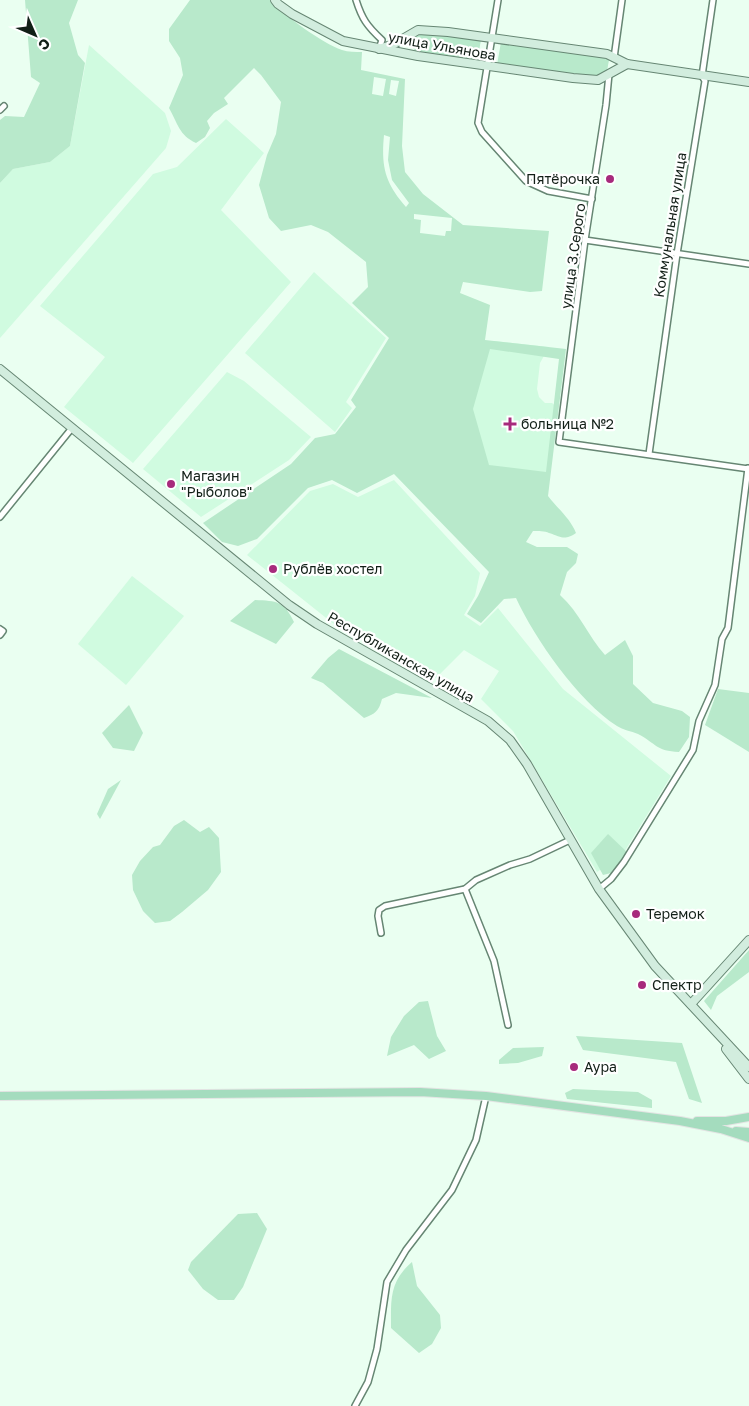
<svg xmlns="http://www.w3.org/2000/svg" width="749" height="1406" font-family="'Golos Text',sans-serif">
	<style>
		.built { fill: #d0fbe0 }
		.green { fill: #b8e9cb; fill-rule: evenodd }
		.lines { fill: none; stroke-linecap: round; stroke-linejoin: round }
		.street-casing { stroke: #668673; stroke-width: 8 }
		.secondary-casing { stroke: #668673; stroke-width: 10 }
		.primary-casing { stroke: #e3e4e3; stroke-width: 10 }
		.street { stroke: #fff; stroke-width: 5 }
		.secondary { stroke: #d2edde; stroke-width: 8 }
		.primary { stroke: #a4dcbe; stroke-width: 8 }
		.poi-dot { fill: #a72a7c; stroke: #fff; stroke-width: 2 }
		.labels { text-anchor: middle; stroke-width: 4.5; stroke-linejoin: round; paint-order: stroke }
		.street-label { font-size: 14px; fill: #121f17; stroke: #fff }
		.poi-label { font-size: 14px; fill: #121f17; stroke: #fff; text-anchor: start }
	</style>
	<rect width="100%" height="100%" fill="#eafff1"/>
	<!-- built -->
	<g class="built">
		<path d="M89,45L165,113L171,131L166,148L0,338V183L13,169L50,162L70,146Z"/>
		<path d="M226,119L264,153L221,210L291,282L133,463L64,407L105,357L40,306L153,174L177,167Z"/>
		<path d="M314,272L386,338L346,402L352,408L335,432L245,353Z"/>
		<path d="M494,341L549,347L540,363L537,389L539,397L545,403H552L557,407L546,483L484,465L461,396Z"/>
		<path d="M227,372L244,381L311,437L289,460L201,517L143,469Z"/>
		<path d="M394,480L480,573L475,596L464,615L480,626L498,608L563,689L671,776L623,854L597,872L513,731L481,699L499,671L464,650L436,678L344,621L335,625L247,555L310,491L333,484L358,497Z"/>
		<path d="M132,576L184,616L126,685L78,644Z"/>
	</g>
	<!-- green -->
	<g class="green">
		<path d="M25,0H78L69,23L78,55L85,63L70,146L50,162L13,169L0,183V120L5,116L24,117L40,83L31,77Z"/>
		<path d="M190,0H270C285,16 322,43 342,50C348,52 356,52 362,52L361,70L405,79L402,146L405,172L423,194L463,225L549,231L542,291L530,292L463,282L460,293L490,305L485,340L566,349L548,496C558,509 570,518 576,533C564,541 562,537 549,533C545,531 538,531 533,531L526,542L537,547H567L578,554L576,563L567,572L560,595C580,613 588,636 605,655L625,640L633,656V684L653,703L682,711L690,717L689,737L679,752C656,751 657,744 638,734C631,731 623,730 617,726C578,701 535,639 516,598L504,599L481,623L467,614L478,596L489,572L394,474L357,493L332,480L308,488L257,539L238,546L222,542L203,523L291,464L315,438L335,434L356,407L351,400L389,338L352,303L368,287L366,262L328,232L311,225L281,231L269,218L259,185L267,155L276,134L281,102L261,75L254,68L224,98L228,104L214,113L207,121L210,128L205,137L196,143C179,135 178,124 169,108L183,75L180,58L169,41V29ZM374,77L386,79L383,96L372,94ZM391,80L399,81L396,96L389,94ZM384,135L390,137L388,160L392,180L409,203L406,207C385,183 381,167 384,135ZM414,214L452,218L451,231H446L445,236L420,233L421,220L414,219ZM490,349L559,359L546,472L489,465L473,409Z"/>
		<path d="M422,33L481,40L477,62L417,53L413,48L415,36Z"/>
		<path d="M501,42L602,57L609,60L607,71L597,76L497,65Z"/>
		<path d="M255,600C277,601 284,601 294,622L276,644L230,621Z"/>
		<path d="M339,649L432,698L396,693L382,699C379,711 375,714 364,718L323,683L311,678L328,658Z"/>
		<path d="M718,689L749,693V752L705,725Z"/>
		<path d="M129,705L143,733L134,751L113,748L102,733Z"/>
		<path d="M121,780L100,819L97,814L108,789Z"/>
		<path d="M184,820L200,832L209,827L219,838L221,872L208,890L182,912L170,921L155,923L143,911L133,890L132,875L140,861L153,847L160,845L174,826Z"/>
		<path d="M608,834L628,853L611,873L603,875L591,853Z"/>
		<path d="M749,950V972L717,996L711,1010L704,1001Z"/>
		<path d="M428,1001L437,1036L446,1051L429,1059L414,1045L387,1056L391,1037L404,1016L419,1002Z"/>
		<path d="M576,1036L682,1043L702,1103L689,1099L676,1062L583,1050Z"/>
		<path d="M544,1047L542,1056L518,1063L499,1064V1060L513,1048Z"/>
		<path d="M573,1089L638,1092L652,1100V1108L567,1099L565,1093Z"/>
		<path d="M257,1213L267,1229L243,1287L234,1300H218L203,1289L188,1270L191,1262L238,1214Z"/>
		<path d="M412,1262L417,1286L440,1315L441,1328L432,1344L419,1353L391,1328C391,1300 389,1282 412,1262Z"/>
	</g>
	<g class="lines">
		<defs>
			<g id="street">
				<path d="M356,0C362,19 367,26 382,40L379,49"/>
				<path d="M498,0L478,123L482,132L526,181L548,191L592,199"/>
				<path d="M614,58L622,0"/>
				<path d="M609,74L606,105L585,240L559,442L749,469"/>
				<path d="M0,110L4,106"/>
				<path d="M585,240L749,264"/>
				<path d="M649,454L677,254L705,81L702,76L713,0"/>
				<path d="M0,517L72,428"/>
				<path d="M0,629L3,631L0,635"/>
				<path d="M465,889L494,961L508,1025"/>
				<path d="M599,889L611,879L624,862L693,750L699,721L715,685L722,639L728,628L748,468"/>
				<path d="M381,933L378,916L379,910L385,906L465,889L476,880L510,865L530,859L570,840"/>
				<path d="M355,1406L368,1382L377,1349L387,1282L406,1250L452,1190L476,1140L486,1096"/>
			</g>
			<g id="secondary">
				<path d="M275,0L278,4L292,14L343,41L418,56L573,78L598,80L627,64"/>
				<path d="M379,49L394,44L418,30L448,32L607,54L627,64L749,82"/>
				<path d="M0,369L289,605L317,624L488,721L510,740L527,764L599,889L655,966L749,1067"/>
				<path d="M691,1004L749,940"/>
				<path d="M726,1049L749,1079"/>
			</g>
			<g id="primary">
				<path d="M0,1096L420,1092L486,1096L680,1121L721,1129L749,1138"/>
				<path d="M697,1121H726L749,1117"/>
				<path d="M736,1131L749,1132"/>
			</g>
		</defs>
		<!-- street casing -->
		<use href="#street" class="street-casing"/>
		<!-- secondary casing -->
		<use href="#secondary" class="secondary-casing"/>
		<!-- primary casing -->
		<use href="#primary" class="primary-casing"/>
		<!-- street -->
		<use href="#street" class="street"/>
		<!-- secondary -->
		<use href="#secondary" class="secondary"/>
		<!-- primary -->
		<use href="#primary" class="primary"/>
	</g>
	<!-- markers -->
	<g class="poi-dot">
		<circle cx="610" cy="179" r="5"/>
		<path d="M507.5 416.5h5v5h5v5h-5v5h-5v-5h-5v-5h5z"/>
		<circle cx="171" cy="484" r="5"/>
		<circle cx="273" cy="569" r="5"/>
		<circle cx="636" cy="914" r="5"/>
		<circle cx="642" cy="985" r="5"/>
		<circle cx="574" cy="1067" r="5"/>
	</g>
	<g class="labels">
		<!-- street labels -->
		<g class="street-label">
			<text transform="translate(442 46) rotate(10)" y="5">улица Ульянова</text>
			<text transform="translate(670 225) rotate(-81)" y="5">Коммунальная улица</text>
			<text transform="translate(573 256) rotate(-82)" y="5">улица З.Серого</text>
			<text transform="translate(401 657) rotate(30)" y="5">Республиканская улица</text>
		</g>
		<!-- poi labels -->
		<g class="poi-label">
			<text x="600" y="184" text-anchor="end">Пятёрочка</text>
			<text x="521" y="429">больница №2</text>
			<text x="181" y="481">Магазин<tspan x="181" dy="16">"Рыболов"</tspan></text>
			<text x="283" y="574">Рублёв хостел</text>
			<text x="646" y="919">Теремок</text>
			<text x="652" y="990">Спектр</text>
			<text x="584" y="1072">Аура</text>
		</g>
	</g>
	<!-- north arrow -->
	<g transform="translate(35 35) rotate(135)" stroke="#ffffff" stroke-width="4" paint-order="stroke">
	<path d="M0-4L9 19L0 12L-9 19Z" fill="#121f17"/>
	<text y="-8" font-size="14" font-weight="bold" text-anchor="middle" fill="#121f17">С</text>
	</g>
</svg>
